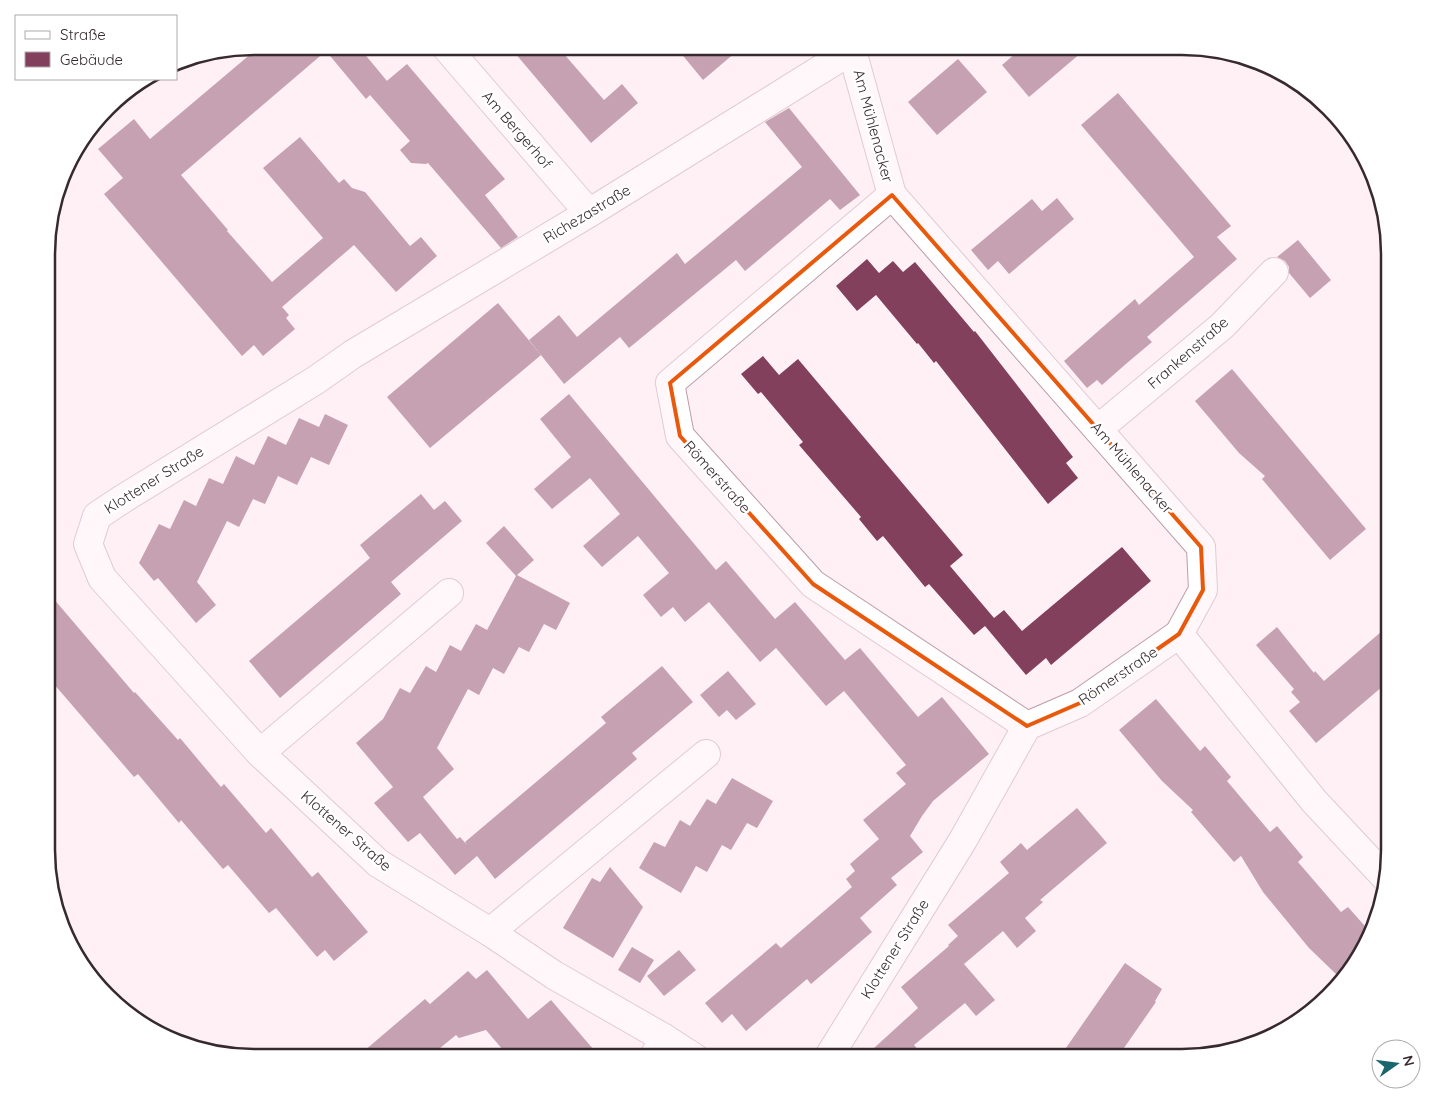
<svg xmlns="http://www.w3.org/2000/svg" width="1436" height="1104" font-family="Quicksand,sans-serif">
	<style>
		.building { fill: #82405d }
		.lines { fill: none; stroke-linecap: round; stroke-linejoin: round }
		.minor-casing { stroke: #be9ca8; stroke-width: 30 }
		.minor { stroke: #fff; stroke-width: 28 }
		.marked { fill: none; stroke: #e8590c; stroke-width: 4; stroke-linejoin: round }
		.labels { text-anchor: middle; stroke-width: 5; stroke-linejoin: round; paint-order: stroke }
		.street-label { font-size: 15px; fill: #372a2f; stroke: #fff }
		.rim { fill: none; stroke: #372a2f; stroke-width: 2.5 }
	</style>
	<rect width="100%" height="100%" fill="#fff0f5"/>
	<!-- building -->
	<g class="building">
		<path d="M260,46H358L387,81L382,85L407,64L505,179L485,195L518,237L501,248L428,163L426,164L411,163L400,150L410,141L370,95L366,99L326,51L181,175L228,230L227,231L272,282L323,238L263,168L300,137L339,183L344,179L352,188L365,192L410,246L421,237L437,256L396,292L354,245L282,307L289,315L286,318L295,329L263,356L254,345L242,356L104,194L123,178L98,149L134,119L150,139Z"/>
		<path d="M509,46H557L604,100L622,84L638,103L591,143Z"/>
		<path d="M675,46H743L703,80Z"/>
		<path d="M1023,47H1088L1029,97L1002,65Z"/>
		<path d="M958,59L987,92L937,135L908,102Z"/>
		<path d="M1118,93L1231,226L1217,237L1237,259L1147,337L1152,342L1127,363L1102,385L1097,380L1087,388L1064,361L1135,299L1139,305L1194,257L1081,125Z"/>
		<path d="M789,108L860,195L840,210L830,199L745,271L736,260L629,348L620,337L564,384L529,340L559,315L577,337L677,253L685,264L802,167L765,122Z"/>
		<path d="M1057,198L1074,219L1009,274L998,261L988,270L971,250L1032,199L1042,211Z"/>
		<path d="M1298,240L1331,280L1310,298L1289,273V267L1285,261L1277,257Z"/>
		<path d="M867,259L879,273L893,261L903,272L915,262L974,332L975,331L1073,457L1066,463L1078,478L1048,504L936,361L934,363L918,343L917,344L876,295L857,311L836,286Z"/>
		<path d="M498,303L541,355L430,448L387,397Z"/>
		<path d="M763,356L779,375L798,359L963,555L950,566L994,618L1004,610L1022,631L1122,547L1151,581L1051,665L1046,658L1026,675L985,626L974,635L929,584L925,587L883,536L877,541L859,519L861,517L799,445L803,442L761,392L758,394L741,374Z"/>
		<path d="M1232,369L1366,529L1330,560L1262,479L1265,476L1239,453L1195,401Z"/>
		<path d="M569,394L716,570L726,561L775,619L795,602L845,660L860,648L918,717L942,697L989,754L933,801L922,816L910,836L923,852L891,878L897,885L860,918L872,932L811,984L807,979L746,1031L732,1014L722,1023L705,1003L776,943L781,948L852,887L846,879L855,871L850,864L879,839L863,820L906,784L896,773L906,765L844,691L826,706L776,648L760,662L709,602L685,622L673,607L661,617L643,595L669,573L638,536L602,567L583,546L620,514L590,478L552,509L534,489L571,457L540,419Z"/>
		<path d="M325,414L348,425L329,465L311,457L297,485L278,476L265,504L253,499L239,527L227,521L197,582L216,605L196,623L158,578L154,581L139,563L159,524L170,529L184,500L196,506L209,478L223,484L236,456L254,465L268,436L286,445L299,418L319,427Z"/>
		<path d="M421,494L434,510L445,501L462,521L391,582L401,594L280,698L249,661L370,558L360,545Z"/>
		<path d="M504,526L534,560L517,575L570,603L556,630L544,624L529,652L519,647L504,674L493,668L479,695L468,689L437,748L454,769L423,797L457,839L460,837L467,845L465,842L606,723L601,717L662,666L693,702L632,753L637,759L495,879L477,856L455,875L420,833L408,842L374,803L393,787L356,743L383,719L400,688L410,693L426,666L436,672L450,645L461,651L476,624L487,630L516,576L486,543Z"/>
		<path d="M47,591L134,693L135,692L178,740L180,738L221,787L224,784L266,833L271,828L312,877L318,872L368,932L334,961L325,950L317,957L276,908L269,913L228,865L223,869L181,820L179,823L138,774L134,777L47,676Z"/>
		<path d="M1389,625V681L1316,743L1289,711L1300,702L1291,692L1294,689L1256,645L1277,627L1314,673L1315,671L1324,681Z"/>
		<path d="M728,671L756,704L736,720L727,710L719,717L700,695Z"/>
		<path d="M1156,699L1200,751L1205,746L1231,777L1227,781L1270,832L1277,826L1303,857L1298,862L1341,912L1348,907L1372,934L1345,976L1341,970L1336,974L1309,948L1263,892L1241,856L1234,862L1191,812L1193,810L1162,781L1119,730Z"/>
		<path d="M732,778L773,801L757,828L747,823L731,850L722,845L707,872L696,866L681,893L639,868L654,842L665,847L680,820L690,826L707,799L716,804Z"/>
		<path d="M1077,808L1107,843L1040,900L1043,902L1025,918L1036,931L1017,948L1003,931L964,964L995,1000L976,1016L965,1003L914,1045L925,1058H863L918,1008L901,987L949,946L948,945L958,936L948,925L1009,873L1000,862L1021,843L1027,850Z"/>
		<path d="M610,867L643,907L613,958L563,928L592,878L600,882Z"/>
		<path d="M632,947L654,960L640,983L618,970Z"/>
		<path d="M679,950L696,970L664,996L647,976Z"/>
		<path d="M1125,963L1162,989L1155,1001L1156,1002L1117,1058H1059Z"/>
		<path d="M487,970L528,1019L551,1000L600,1057H509L486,1030L459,1038L456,1035L429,1057H357L425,999L430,1004L468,971L476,979Z"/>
	</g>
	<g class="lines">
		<defs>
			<g id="minor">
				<path d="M445,46L589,213"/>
				<path d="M851,47L892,195L1201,547L1203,590L1179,634L1314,801L1386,878"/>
				<path d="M1098,429L1222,326L1274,272"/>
				<path d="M1027,726L1080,703L1179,634"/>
				<path d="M260,753L449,593"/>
				<path d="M490,932L706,754"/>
				<path d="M653,1058L664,1038"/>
				<path d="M695,1058L664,1038L554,975L490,932L378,863L260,753L102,578L88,544L97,516L121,500L316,380L353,354L589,213L857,47"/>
				<path d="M828,1058L963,840L1027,726L813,584L680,436L670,383L892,195"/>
			</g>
		</defs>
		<!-- minor casing -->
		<use href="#minor" class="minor-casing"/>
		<!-- minor -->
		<use href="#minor" class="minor"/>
	</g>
	<!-- marked area -->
	<path d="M0 0H1436V1104H0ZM892,195L1201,547L1203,590L1179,634L1080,703L1027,726L813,584L680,436L670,383Z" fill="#fff0f5" fill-opacity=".55" fill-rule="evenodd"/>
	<path class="marked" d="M892,195L1201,547L1203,590L1179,634L1080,703L1027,726L813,584L680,436L670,383Z"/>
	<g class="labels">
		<!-- street labels -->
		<g class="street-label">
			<text transform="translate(873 126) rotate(75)" y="5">Am Mühlenacker</text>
			<text transform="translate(517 130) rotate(49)" y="5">Am Bergerhof</text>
			<text transform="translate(587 214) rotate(-31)" y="5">Richezastraße</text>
			<text transform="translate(1188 353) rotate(-41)" y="5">Frankenstraße</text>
			<text transform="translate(1132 468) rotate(49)" y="5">Am Mühlenacker</text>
			<text transform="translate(717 477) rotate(48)" y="5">Römerstraße</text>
			<text transform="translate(154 480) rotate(-32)" y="5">Klottener Straße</text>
			<text transform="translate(1118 676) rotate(-34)" y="5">Römerstraße</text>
			<text transform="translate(346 831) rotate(41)" y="5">Klottener Straße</text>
			<text transform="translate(895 949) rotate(-58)" y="5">Klottener Straße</text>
		</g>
	</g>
	<!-- crop -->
	<path d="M0 0H1436V1104H0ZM254 55H1182A199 199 0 0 1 1381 254V850A199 199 0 0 1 1182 1049H254A199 199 0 0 1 55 850V254A199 199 0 0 1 254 55Z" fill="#fff" fill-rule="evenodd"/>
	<path class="rim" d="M254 55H1182A199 199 0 0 1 1381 254V850A199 199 0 0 1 1182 1049H254A199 199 0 0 1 55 850V254A199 199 0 0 1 254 55Z"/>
	<!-- legend -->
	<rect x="15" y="15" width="162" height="65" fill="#ffffff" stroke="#afaaac"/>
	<rect x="25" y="31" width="25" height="8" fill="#ffffff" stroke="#afaaac"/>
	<text x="60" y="40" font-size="15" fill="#372a2f">Straße</text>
	<rect x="25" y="52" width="25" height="15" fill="#82405d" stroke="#afaaac"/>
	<text x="60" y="65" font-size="15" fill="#372a2f">Gebäude</text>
	<!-- north arrow -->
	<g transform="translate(1396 1064) rotate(76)"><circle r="24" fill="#ffffff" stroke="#afaaac"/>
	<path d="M0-4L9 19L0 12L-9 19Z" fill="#19666d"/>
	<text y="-8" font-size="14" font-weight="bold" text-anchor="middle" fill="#372a2f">N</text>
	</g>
</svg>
